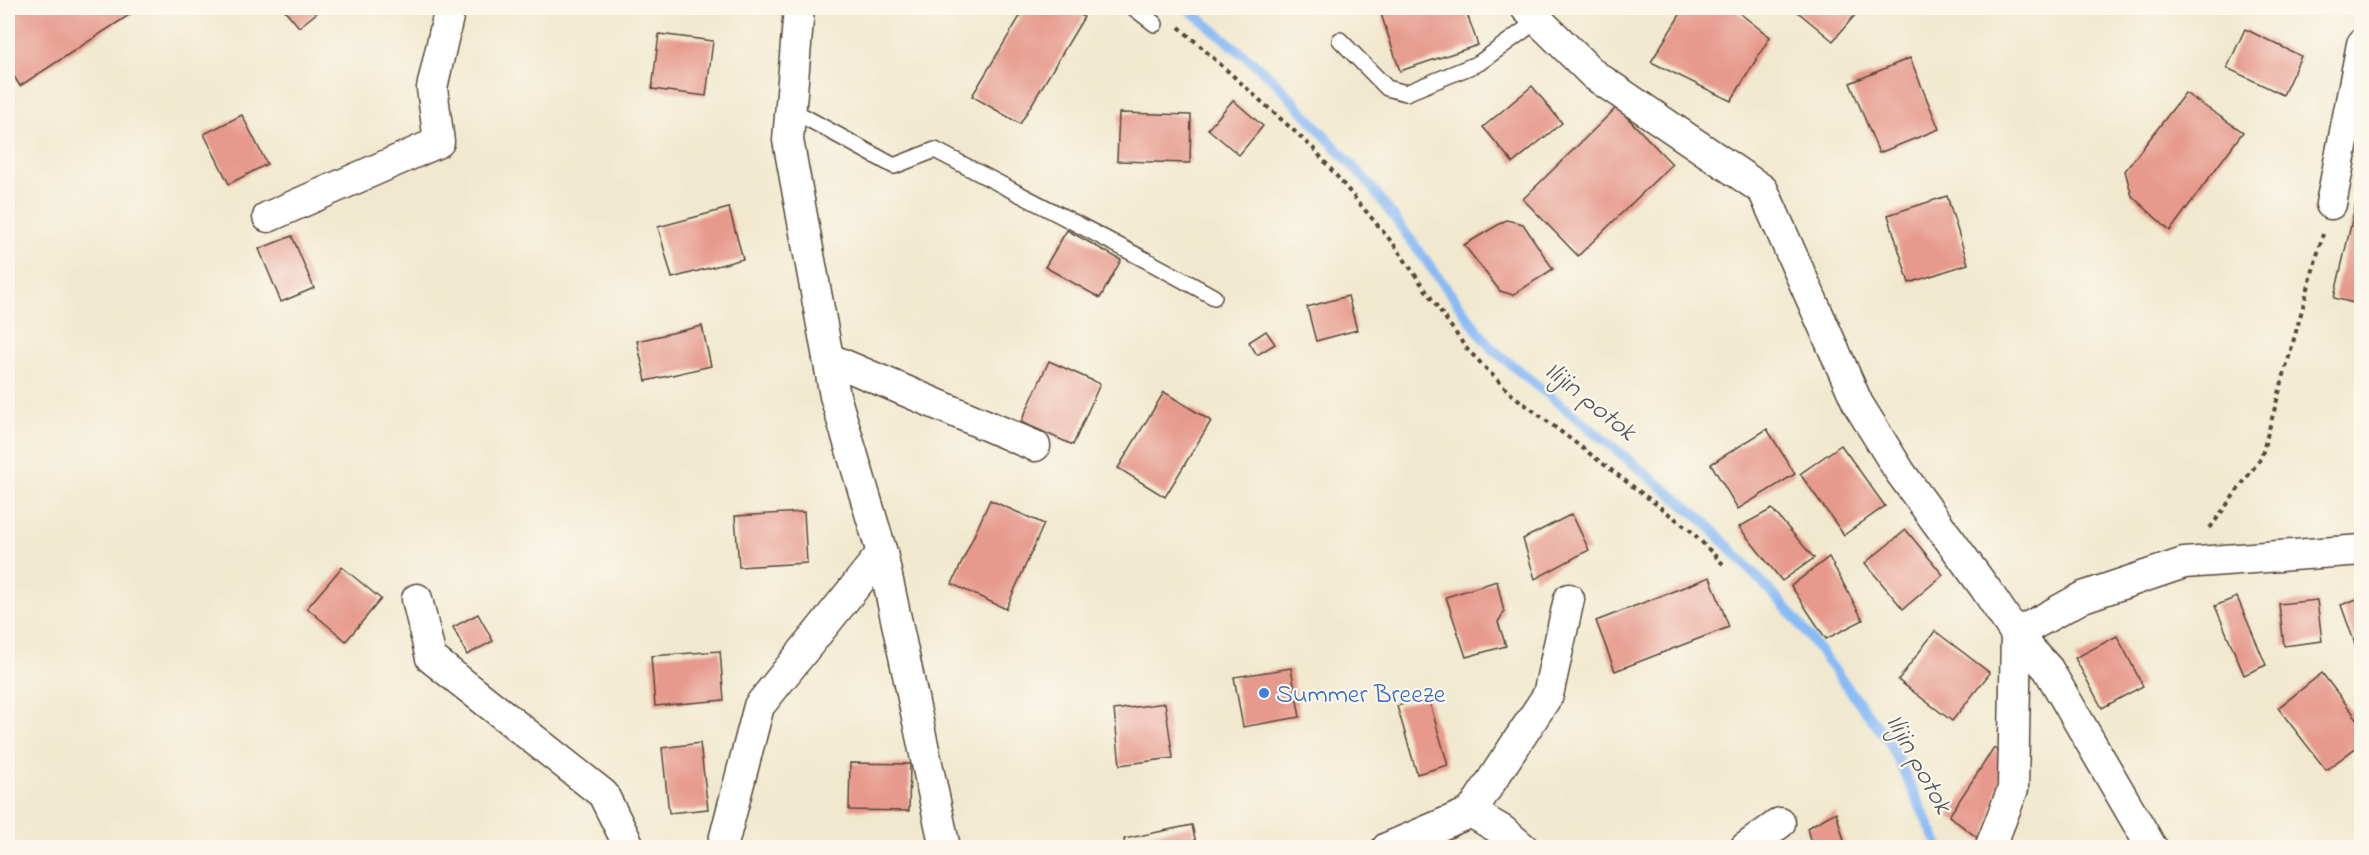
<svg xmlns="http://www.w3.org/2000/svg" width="2369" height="855" font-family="'Indie Flower',sans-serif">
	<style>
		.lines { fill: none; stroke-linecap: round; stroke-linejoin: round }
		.stream { stroke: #88baf5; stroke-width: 10 }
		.building { fill: #e6998c }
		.service-casing { stroke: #564739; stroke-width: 18 }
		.minor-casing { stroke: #564739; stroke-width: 33 }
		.path { stroke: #564739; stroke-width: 4; stroke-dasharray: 4.5 4.5; stroke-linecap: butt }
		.service { stroke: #fff; stroke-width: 15 }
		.minor { stroke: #fff; stroke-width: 30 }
		.shop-dot { fill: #3f7fe0; stroke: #fbf7ec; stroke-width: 2 }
		.labels { text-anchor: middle; stroke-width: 4.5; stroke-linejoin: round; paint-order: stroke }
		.shop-label { font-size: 26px; fill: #366cbe; stroke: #fbf7ec; text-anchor: start }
		.water-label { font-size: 27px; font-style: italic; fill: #52555e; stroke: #fbf7ec }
	</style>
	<rect width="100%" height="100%" fill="#fbf7ec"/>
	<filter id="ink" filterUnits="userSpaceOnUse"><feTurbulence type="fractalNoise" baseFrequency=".0167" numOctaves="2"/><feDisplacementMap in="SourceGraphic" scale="12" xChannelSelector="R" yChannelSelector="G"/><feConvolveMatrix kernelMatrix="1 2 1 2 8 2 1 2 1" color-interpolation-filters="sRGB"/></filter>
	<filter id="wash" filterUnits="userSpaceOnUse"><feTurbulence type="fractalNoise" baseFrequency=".008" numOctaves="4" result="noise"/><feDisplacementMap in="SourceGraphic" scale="24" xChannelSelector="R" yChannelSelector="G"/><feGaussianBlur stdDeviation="1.35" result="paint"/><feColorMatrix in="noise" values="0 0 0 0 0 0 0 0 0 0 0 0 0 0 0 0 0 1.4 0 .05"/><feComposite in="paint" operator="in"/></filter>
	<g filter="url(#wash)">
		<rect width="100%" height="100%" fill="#f1e9cf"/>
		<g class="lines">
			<!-- stream -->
			<path class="stream" d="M1187,8L1274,80L1369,184L1491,348L1704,521L1790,612L1890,743L1940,848"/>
		</g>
		<g id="blocks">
			<!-- building -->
			<g class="building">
				<path d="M12,8H140L20,86L8,67V11Z"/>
				<path d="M283,8H323L299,27Z"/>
				<path d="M1025,8H1067L1084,17L1020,124L972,96Z"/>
				<path d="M1379,8H1465L1478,45L1400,71Z"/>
				<path d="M1684,8H1733L1770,37L1731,101L1651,62Z"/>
				<path d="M1793,8H1861L1833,41Z"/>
				<path d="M2245,29L2301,56L2283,95L2227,68Z"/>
				<path d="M659,34L713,41L706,96L652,89Z"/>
				<path d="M1910,58L1939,129L1879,153L1850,83Z"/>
				<path d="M1532,86L1562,123L1513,163L1483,127Z"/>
				<path d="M2185,93L2243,132L2170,231L2132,196L2125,171Z"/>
				<path d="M1233,100L1263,126L1239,155L1208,129Z"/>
				<path d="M1617,107L1672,164L1578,256L1523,199Z"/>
				<path d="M1119,113L1191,115L1190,163L1117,161Z"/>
				<path d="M242,115L267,164L229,184L204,134Z"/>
				<path d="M1947,196L1968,264L1909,283L1888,215Z"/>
				<path d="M2356,203L2362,204V305L2334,298Z"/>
				<path d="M729,208L743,259L672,278L658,227Z"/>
				<path d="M1506,220L1523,224L1553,269L1513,295L1500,291L1464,245Z"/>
				<path d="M1067,230L1121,260L1100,298L1045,267Z"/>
				<path d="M292,236L314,288L281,302L259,249Z"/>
				<path d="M1348,296L1357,330L1316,341L1307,307Z"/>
				<path d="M702,326L711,366L646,381L637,341Z"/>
				<path d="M1266,331L1275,344L1257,355L1249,342Z"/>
				<path d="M1049,361L1100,384L1073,445L1021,422Z"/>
				<path d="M1164,392L1211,421L1165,497L1118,468Z"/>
				<path d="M1767,429L1795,474L1738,509L1711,464Z"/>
				<path d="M1841,445L1885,506L1844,535L1800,474Z"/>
				<path d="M990,500L1044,524L1006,609L952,584Z"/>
				<path d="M1772,509L1814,558L1782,581L1739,527Z"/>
				<path d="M804,512L807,563L739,567L735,516Z"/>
				<path d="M1572,514L1589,550L1535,579L1523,539Z"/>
				<path d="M1906,530L1943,575L1903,609L1865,563Z"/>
				<path d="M1829,557L1863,620L1826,639L1791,586Z"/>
				<path d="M342,567L381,599L346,641L307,608Z"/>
				<path d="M1710,577L1729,627L1615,671L1596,621Z"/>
				<path d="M1497,581L1504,612L1498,622L1506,646L1466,657L1446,597Z"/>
				<path d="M2237,597L2266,665L2244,675L2215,606Z"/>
				<path d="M2362,597V661H2361L2341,605Z"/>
				<path d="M2317,600L2322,641L2284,646L2279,604Z"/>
				<path d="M478,614L493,641L467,655L453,627Z"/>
				<path d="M1935,631L1990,673L1952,721L1898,680Z"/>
				<path d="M2117,636L2143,686L2102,708L2075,658Z"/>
				<path d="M720,651L724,700L655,706L651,656Z"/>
				<path d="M1291,668L1300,717L1243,727L1234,677Z"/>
				<path d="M2322,673L2362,725V743L2326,770L2278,708Z"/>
				<path d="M1428,697L1448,765L1417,774L1397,706Z"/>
				<path d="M1165,703L1173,758L1120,765L1114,710Z"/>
				<path d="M700,743L708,809L669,813L662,748Z"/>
				<path d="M1994,748L2005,758L1984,843L1949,816Z"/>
				<path d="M850,763L910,764L909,811L849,810Z"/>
				<path d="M1836,812L1846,848H1812L1807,828Z"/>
				<path d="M1192,825L1197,848H1125L1124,839Z"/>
			</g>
		</g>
	</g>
	<g filter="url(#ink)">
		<use href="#blocks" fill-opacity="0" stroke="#564739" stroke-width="1.5"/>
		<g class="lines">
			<defs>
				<g id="service">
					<path d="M1134,8L1155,24"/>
					<path d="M1340,40L1387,88L1406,93L1479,63L1538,20"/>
					<path d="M790,109L894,166L935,150C1028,199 1122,246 1214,297"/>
				</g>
				<g id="minor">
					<path d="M799,8L788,140L835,396L882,553L945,848"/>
					<path d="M1526,8L1594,75L1763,190L1858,404L1900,472L1985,588L2016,634L2048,669L2152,848"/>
					<path d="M2331,204L2362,44"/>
					<path d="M268,217L439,142L432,88L450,8"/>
					<path d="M828,358L1035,446"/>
					<path d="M417,599L431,658L603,794L630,848"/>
					<path d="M2016,634L2083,597L2184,563L2362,550"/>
					<path d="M1471,812L1503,831L1523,848"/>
					<path d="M722,848L759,706L882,553"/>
					<path d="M1387,848L1471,812L1548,695L1569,599"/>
					<path d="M1745,848L1780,823"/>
					<path d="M1990,848L2013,789L2016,634"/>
				</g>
			</defs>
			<!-- service casing -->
			<use href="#service" class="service-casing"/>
			<!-- minor casing -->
			<use href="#minor" class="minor-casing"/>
			<!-- path -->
			<g class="path">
				<path d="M1179,27L1314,149L1395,246L1466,348L1510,393L1690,530L1723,564"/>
				<path d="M2210,528L2261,458L2323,234"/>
			</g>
			<!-- service -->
			<use href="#service" class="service"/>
			<!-- minor -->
			<use href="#minor" class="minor"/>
		</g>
	</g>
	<!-- markers -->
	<circle class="shop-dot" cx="1264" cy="693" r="6"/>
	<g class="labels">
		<!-- shop labels -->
		<g class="shop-label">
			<text x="1276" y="702">Summer Breeze</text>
		</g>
		<!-- water labels -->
		<g class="water-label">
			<text transform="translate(1591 400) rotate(39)" y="9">Ilijin potok</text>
			<text transform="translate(1920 763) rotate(61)" y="9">Ilijin potok</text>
		</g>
	</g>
	<!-- margin -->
	<rect width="2369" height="855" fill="none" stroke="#fbf7ec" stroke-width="30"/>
</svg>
